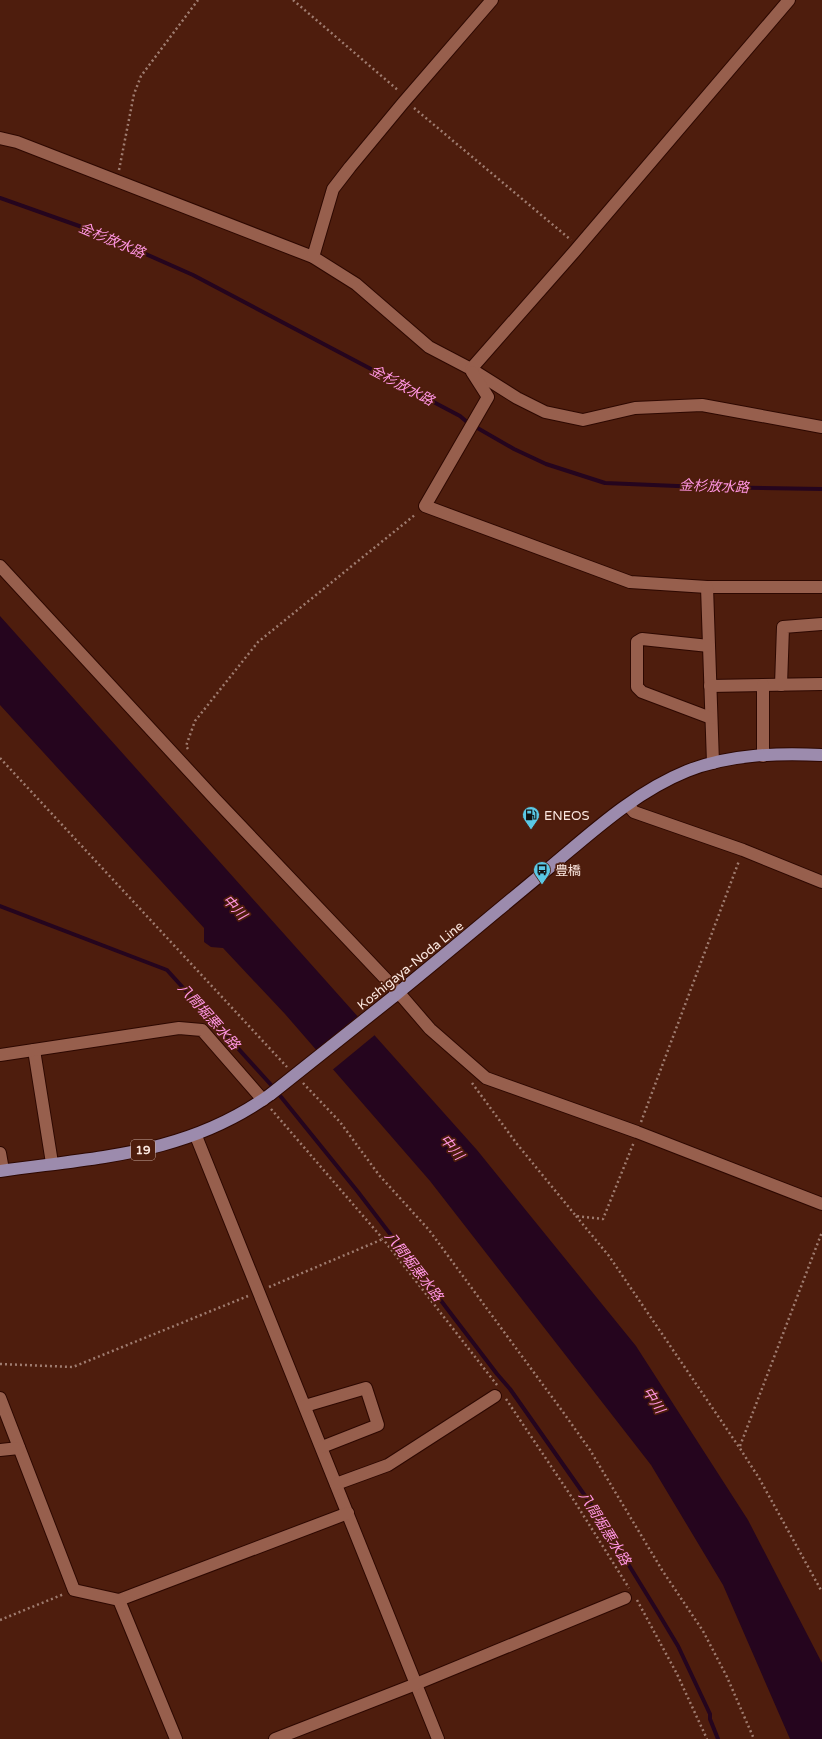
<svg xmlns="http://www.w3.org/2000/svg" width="822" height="1739" font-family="'Varela Round','Noto Sans JP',sans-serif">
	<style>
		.water { fill: #25051e }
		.pier { fill: #4e1d0d }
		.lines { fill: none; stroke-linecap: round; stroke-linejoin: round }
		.stream { stroke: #25051e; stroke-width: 4 }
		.street-casing { stroke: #2d0801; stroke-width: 14 }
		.primary-casing { stroke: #2d0801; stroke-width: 14 }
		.path { stroke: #9f7c70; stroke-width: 2.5; stroke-dasharray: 2 3; stroke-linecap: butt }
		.street { stroke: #975f4d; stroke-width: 12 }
		.primary { stroke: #9c8bad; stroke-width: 12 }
		.primary-bridge-casing { stroke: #2d0801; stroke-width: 14; stroke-linecap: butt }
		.primary-bridge { stroke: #9c8bad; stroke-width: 12 }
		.labels { text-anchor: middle; stroke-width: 3.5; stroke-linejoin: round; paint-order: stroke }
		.shield { fill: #4e1d0d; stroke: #c8aba1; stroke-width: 1 }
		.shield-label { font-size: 12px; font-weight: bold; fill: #fce8e1 }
		.poi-label { font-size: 13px; fill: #fce8e1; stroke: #4e1d0d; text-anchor: start }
		.street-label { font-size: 13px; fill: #fce8e1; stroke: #4e1d0d }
		.water-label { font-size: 14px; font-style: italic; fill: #ff95e2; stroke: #4e1d0d }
	</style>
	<rect width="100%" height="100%" fill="#4e1d0d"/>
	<!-- water -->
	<path class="water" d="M0,616L477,1150L636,1346L748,1520L822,1663V1739H790L723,1585L651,1465L430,1181L285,1014L223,948L211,947L204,942V928L0,705Z"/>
	<!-- pier -->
	<path class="pier" d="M359,1015L376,1034L331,1071L315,1051Z"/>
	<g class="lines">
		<!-- stream -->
		<g class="stream">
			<path d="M0,198L96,232L193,275L460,416L467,422L514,449L546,464L605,483L701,487L822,489"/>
			<path d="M0,906L167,970L273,1087L358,1192L497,1374L510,1389L595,1510L657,1611L678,1646L710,1714V1719L718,1739"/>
		</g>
		<defs>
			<g id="street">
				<path d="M0,138L17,142L313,257L356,284L429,347L471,369L517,398L545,412L583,420L635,408L702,405L822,427"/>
				<path d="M313,257L333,189L350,167L403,103L492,0"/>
				<path d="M471,369L574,252L789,0"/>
				<path d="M472,372L488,397L425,506L630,582L707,587H822"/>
				<path d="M0,566L215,799L399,993L430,1029L486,1078L637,1132L822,1204"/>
				<path d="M707,587L713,763"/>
				<path d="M709,646L642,639L637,642V687L642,692L711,718"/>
				<path d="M781,685L783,627L822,624"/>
				<path d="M710,686L822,684"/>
				<path d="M763,756V685"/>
				<path d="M628,805L634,812L743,850L822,882"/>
				<path d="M34,1050L52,1163"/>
				<path d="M0,1055L179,1028L202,1030L263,1100"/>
				<path d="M196,1136L438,1739"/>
				<path d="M0,1153L3,1170"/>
				<path d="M0,1398L74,1590L119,1600L348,1513"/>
				<path d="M305,1406L366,1388L378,1425L322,1447"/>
				<path d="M0,1450L19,1448"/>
				<path d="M336,1484L388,1465L495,1396"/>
				<path d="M119,1600L176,1739"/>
				<path d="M275,1739L416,1684L625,1598"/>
			</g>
			<g id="primary">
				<path d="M393,997C445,955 497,911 549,868C592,832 635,792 687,771C729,754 778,753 822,755"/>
				<path d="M0,1171C98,1157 187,1155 271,1094"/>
			</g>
		</defs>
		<!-- street casing -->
		<use href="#street" class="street-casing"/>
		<!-- primary casing -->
		<use href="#primary" class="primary-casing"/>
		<!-- path -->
		<g class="path">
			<path d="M293,0L399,91"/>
			<path d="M414,108L571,240"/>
			<path d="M119,170L134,94L141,76L198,0"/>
			<path d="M188,749L186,746L195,721L258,642L416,514"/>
			<path d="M0,758L287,1067"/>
			<path d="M303,1083L340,1122L379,1175L429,1230L563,1412L590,1450L662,1570L703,1631L727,1677L754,1739"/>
			<path d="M472,1083L517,1144L576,1216L603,1219L634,1142"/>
			<path d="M271,1109L383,1239L497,1385"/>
			<path d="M641,1122L739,861"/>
			<path d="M576,1216L609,1256L739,1447L759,1478L822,1592"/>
			<path d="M269,1287L383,1239"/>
			<path d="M0,1364L73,1367L248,1296"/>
			<path d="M506,1399L575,1502L629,1588"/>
			<path d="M740,1446L822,1232"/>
			<path d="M637,1600L677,1674L707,1739"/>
			<path d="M0,1620L64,1594"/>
		</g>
		<!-- street -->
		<use href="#street" class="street"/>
		<!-- primary -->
		<use href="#primary" class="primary"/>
		<defs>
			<path id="primary-bridge" d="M271,1094L393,997"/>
		</defs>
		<!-- primary-bridge casing -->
		<use href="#primary-bridge" class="primary-bridge-casing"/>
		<!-- primary-bridge -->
		<use href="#primary-bridge" class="primary-bridge"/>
	</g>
	<!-- icons -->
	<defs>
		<symbol id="fuel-pin" viewBox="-11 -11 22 30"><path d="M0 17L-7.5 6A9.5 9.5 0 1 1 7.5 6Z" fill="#5ac8e5" stroke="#4e1d0d"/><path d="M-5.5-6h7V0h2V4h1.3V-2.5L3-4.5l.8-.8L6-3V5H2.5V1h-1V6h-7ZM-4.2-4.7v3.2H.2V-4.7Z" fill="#111"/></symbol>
		<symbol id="bus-pin" viewBox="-11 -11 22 30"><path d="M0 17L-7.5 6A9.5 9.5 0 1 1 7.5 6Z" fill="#5ac8e5" stroke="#4e1d0d"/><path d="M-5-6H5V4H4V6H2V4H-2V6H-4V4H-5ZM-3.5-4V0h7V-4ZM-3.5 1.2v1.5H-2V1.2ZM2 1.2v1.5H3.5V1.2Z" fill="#111"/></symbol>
	</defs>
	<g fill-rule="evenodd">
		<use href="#fuel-pin" x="521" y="805" width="20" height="27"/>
		<use href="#bus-pin" x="532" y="860" width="20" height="27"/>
	</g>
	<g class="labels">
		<!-- shield labels -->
		<rect class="shield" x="131" y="1140" width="24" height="20" rx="3"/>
		<g class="shield-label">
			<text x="143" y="1154">19</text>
		</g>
		<!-- poi labels -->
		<g class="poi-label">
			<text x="544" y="820">ENEOS</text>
			<text x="555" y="875">豊橋</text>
		</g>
		<!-- street labels -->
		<g class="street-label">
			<text transform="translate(410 965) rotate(-39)" y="5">Koshigaya-Noda Line</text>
		</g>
		<!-- water labels -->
		<g class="water-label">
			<text transform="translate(112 240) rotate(23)" y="5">金杉放水路</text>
			<text transform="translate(402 385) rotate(28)" y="5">金杉放水路</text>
			<text transform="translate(714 486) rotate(2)" y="5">金杉放水路</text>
			<text transform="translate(235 907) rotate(47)" y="5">中川</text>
			<text transform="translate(209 1016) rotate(48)" y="5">八間堀悪水路</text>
			<text transform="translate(452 1147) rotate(50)" y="5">中川</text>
			<text transform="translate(414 1266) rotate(52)" y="5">八間堀悪水路</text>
			<text transform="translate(654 1400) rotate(57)" y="5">中川</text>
			<text transform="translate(605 1528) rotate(58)" y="5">八間堀悪水路</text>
		</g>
	</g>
</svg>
